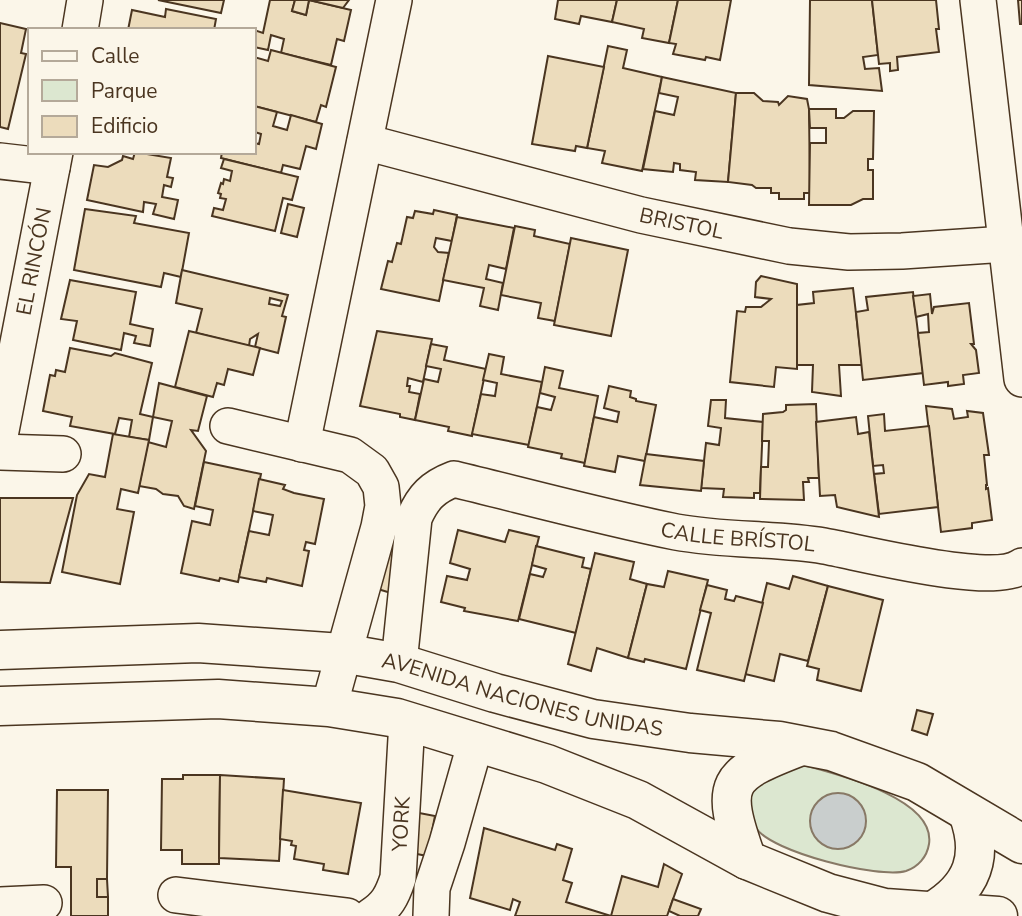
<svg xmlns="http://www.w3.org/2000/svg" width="1022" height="916" font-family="'Nunito Sans',sans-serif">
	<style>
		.green { fill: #dce7d0; stroke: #887966; stroke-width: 2 }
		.water { fill: #c9cecd; stroke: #887966; stroke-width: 2 }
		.building { fill: #ecdcbc; stroke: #4a3520; stroke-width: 2; fill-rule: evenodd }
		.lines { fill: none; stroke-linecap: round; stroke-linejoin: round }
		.minor-casing { stroke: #4a3520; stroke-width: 38 }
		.tertiary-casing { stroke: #4a3520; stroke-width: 41 }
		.minor { stroke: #fbf6e9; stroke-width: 35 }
		.tertiary { stroke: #fbf6e9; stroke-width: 38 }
		.labels { text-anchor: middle; stroke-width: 5; stroke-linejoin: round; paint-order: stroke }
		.street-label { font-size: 21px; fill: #4a3520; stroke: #fbf6e9 }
	</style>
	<rect width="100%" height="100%" fill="#fbf6e9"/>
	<!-- green -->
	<path class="green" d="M803,765C836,774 936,798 929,844C927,857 918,867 906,871C879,879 771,852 756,828C749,817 748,798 745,787Z"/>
	<!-- water -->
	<circle class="water" cx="838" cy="821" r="28"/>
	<!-- building -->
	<g class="building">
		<path d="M158,0H224L221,13Z"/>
		<path d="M270,0H295L292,11L306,15L309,0L351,10L344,41L337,39L331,65L281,53L284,39L271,35L268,50L254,47V30L263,33Z"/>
		<path d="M295,0H309L306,15L292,11Z"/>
		<path d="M309,0H349L343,8Z"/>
		<path d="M558,0H617L612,22L581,16L579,24L555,19Z"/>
		<path d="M617,0H678L669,43L642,38L644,29L612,22Z"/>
		<path d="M678,0H731L720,60L706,57L705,60L673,54L676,44L669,43Z"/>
		<path d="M810,0H872L878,55L863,57L865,69L879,68L882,91L809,85Z"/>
		<path d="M872,0H936L939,29H936L939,52L897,57L898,70L890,71V63L879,64Z"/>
		<path d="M1018,0H1022V24H1020Z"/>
		<path d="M166,9L216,19L214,30H128L132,10L165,17Z"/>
		<path d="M0,23L26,29L21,53L26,54L8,129L0,127Z"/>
		<path d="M608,46L627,50L623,68L662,77L642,171L602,163L605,151L587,148Z"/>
		<path d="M271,50L336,67L326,107L321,105L316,122L254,106V57L268,61Z"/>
		<path d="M548,56L604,67L587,148L576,146L575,151L532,144Z"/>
		<path d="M662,77L736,93L728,182L695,180L696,172L680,170V164L674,163L673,172L643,169L655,111L674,115L678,97L659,93Z"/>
		<path d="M736,93H754L763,101L778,102L779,105L788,96L807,99L809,109L810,193H804V199H779V193H771V188H756L752,185L728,182Z"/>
		<path d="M254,106L277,112L273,126L287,130L291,115L322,124L316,149L306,146L300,169L283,165L281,173L221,158L222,152H254V143L259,144L261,134L255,132L254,140Z"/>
		<path d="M809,109H836V118H844L853,111H874L873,159H868V170H873V199H863L851,205H809L810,143H826V128H810Z"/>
		<path d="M135,152L171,158L167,177L173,178L171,187L164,185L162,197L178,200L174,219L153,214L156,204L144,202L143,212L87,200L94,165L108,167L122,160L123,156L133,159Z"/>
		<path d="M224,159L298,177L292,200L283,198L275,231L212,216L214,208L223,210L226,199L220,198L221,194L218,193L221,183L223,184L224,179L230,181L232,171L221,168Z"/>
		<path d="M288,204L304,208L297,237L281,233Z"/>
		<path d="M85,209L136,216L134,223L189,233L181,277L164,273L161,287L74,270Z"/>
		<path d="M434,210L457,215L452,241L436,238L434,247L438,252L449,253L439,301L381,289L388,261L392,262L397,243L401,244L407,217L413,218L415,211L433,214Z"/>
		<path d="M457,217L514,228L506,269L489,265L486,279L503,283L498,310L480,306L484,288L443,280Z"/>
		<path d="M515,226L535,230L534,236L570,244L555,321L538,318L541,303L501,295Z"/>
		<path d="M571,238L628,250L611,336L554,325Z"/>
		<path d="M182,270L288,295L282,316L286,317L278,353L255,347L258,334L250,339L249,346L196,333L202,309L176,303ZM270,298L282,301L280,306L269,304Z"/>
		<path d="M761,276L797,284V369L776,367L774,387L730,382L737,311L745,312L746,307H761L771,299L755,297L756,282Z"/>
		<path d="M70,280L136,292L130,324L153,329L150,346L134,343L136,336L124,333L121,350L73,340L77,321L61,319Z"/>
		<path d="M853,288L862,365H839L841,396L812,392L813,365H797V305L814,303L813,292Z"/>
		<path d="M913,292L923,373L863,380L856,312L868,310L866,297Z"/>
		<path d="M930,294L932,314L934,307L969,303L974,344H971L976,350L979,373L963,375L964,384L948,386V382L924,385L918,333L929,332L928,314L916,317L913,296Z"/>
		<path d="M189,331L260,348L253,375L228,369L224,385L217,383L213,397L175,387Z"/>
		<path d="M377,331L432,339L423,382L408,378L407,386H410L409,392L420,394L415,420L400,417V414L360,406Z"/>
		<path d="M431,344L447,347L444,360L486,369L472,436L448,431L449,427L415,420L424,379L438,382L441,369L426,366Z"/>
		<path d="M70,348L111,356L115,353L152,363L140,414L153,417L149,440L129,437L132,420L119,418L115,434L70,426L72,417L43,411L50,375L55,376L56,370L65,372Z"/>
		<path d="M489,354L504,357L501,374L542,382L529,445L472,434L481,394L495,396L497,383L483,380Z"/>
		<path d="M545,367L563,371L559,388L598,396L585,463L561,458L562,454L528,447L537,407L551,410L555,397L540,393Z"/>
		<path d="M159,383L207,396L198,431L191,430L206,451L194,509L184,506L178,496L163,494L156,489L139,486L148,442L166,447L172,421L153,417Z"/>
		<path d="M609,386L631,391L630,397L636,399V401L656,405L645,461L618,456L615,472L584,466L594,417L617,422L619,412L604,408Z"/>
		<path d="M711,400H726L725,418L763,422L760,493H754V498L723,497L724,489L701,488L706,443L719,445L721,428L708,426Z"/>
		<path d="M816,404L819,478H808L809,482H803L804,500L760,499L761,467H768L769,441H762L763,414L783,412L786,410V405Z"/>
		<path d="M926,406L952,409L954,419L968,417L967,411L983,413L989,455H984L987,485H986V489L988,488L992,520L972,523V528L941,532Z"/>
		<path d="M884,414L885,431L929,426L938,507L879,514L874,474L884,473L883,465L873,466L868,416Z"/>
		<path d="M856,417L858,434L869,432L879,517L837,507L835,495L820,496L816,422Z"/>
		<path d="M113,434L149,440L138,493L121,489L117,509L134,512L120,584L62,572L77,495L89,474L105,477Z"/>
		<path d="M646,454L704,461L701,491L640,485Z"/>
		<path d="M204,462L261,474L238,582L220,578L219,581L181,573L192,521L210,525L213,510L195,506Z"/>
		<path d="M259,479L285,485L283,489L294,493L324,499L315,544L306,542L304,550L309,551L302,586L267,578L266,582L239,577L249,531L269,535L273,515L253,511Z"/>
		<path d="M0,498H73L50,583L0,582Z"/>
		<path d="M458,530L505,542L509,530L539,537L518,621L464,611L465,608L441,602L447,576L467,580L470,569L450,563Z"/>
		<path d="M536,546L584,558L582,567L591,569L576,633L519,619L530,574L543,577L546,569L532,565Z"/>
		<path d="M381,548L401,554L391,593L371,587Z"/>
		<path d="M595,553L634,562L630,579L647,584L628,658L597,648L591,671L568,664Z"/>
		<path d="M668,571L708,580L686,669L645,659L644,662L628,658L647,584L664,587Z"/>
		<path d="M793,576L828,586L808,661L780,654L774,681L745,674L767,583L789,589Z"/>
		<path d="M707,585L727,590L725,599L734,601L736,596L763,603L744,681L697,670L711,613L700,610Z"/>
		<path d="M828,586L883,600L861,691L817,680L819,669L807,666Z"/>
		<path d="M917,710L933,714L927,735L912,730Z"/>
		<path d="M183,775H220L219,864H182V850H161L162,779H183Z"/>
		<path d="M220,775L284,779L279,861L219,858Z"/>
		<path d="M57,790H108L107,879H97V897H108V916H71V867H56Z"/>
		<path d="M283,790L361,803L348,874L323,870L324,864L294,859L296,846L291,845L292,841L280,839Z"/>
		<path d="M414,812L435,816L427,856L407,852Z"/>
		<path d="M484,828L555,850L557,844L572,849L563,880L572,883L566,902L611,916H515L520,902L513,899L510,910L470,898Z"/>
		<path d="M664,864L682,874L667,916H611L622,876L658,887Z"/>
		<path d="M97,879H107L108,897H97Z"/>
		<path d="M673,899L701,909L698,916H680L669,911Z"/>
	</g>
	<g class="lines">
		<defs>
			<g id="minor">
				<path d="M978,0L1022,379"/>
				<path d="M80,30L85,0"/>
				<path id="s1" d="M365,142L641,215L789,246L849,252L902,251L1006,244"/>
				<path d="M0,161L52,167"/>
				<path d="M228,426L350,455L372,471L381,487L383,506L379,527L329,707"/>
				<path id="s2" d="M0,436L55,152"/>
				<path d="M302,444L394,0"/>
				<path d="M0,452L63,454"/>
				<path id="s3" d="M399,663L414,518C423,497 433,487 454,479C528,497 602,517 676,532C725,541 775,538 824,546C863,553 992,587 1022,566"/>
				<path d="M176,895L347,916"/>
				<path d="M0,905L44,903"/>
				<path id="s4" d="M371,916C387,906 392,896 398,878L407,721"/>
				<path d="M431,916L432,888L447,843L476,741"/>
			</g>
			<g id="tertiary">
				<path id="s5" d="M0,650L198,643L342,653L399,663L495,693L593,719L690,733L779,741L831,751L917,782L1022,844"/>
				<path d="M0,706L218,699L329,707L397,718L547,764L638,800L747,860L828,893L885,908L998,916"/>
				<path d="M747,860C719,782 725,775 801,746"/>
				<path d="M933,911C973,887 984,856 968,813"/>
			</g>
		</defs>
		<!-- minor casing -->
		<use href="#minor" class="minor-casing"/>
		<!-- tertiary casing -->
		<use href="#tertiary" class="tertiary-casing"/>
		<!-- minor -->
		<use href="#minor" class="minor"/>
		<!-- tertiary -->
		<use href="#tertiary" class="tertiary"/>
	</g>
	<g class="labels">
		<!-- street labels -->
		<g class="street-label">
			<text dy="7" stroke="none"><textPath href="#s1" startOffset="327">BRISTOL</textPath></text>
			<text dy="7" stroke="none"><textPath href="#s2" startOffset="178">EL RINCÓN</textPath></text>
			<text dy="7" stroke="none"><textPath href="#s3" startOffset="494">CALLE BRÍSTOL</textPath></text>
			<text dy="7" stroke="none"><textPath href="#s5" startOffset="528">AVENIDA NACIONES UNIDAS</textPath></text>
			<text dy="7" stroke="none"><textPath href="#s4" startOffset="102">YORK</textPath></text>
		</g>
	</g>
	<!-- legend -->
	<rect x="28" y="28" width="228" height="126" fill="#fbf6e9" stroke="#b4a999" stroke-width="2"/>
	<rect x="42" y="51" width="35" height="10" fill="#fbf6e9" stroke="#b4a999" stroke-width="2"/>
	<text x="91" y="63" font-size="21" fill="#4a3520">Calle</text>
	<rect x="42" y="80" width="35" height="21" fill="#dce7d0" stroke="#b4a999" stroke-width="2"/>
	<text x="91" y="98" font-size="21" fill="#4a3520">Parque</text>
	<rect x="42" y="116" width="35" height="21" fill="#ecdcbc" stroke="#b4a999" stroke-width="2"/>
	<text x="91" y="133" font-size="21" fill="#4a3520">Edificio</text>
</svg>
